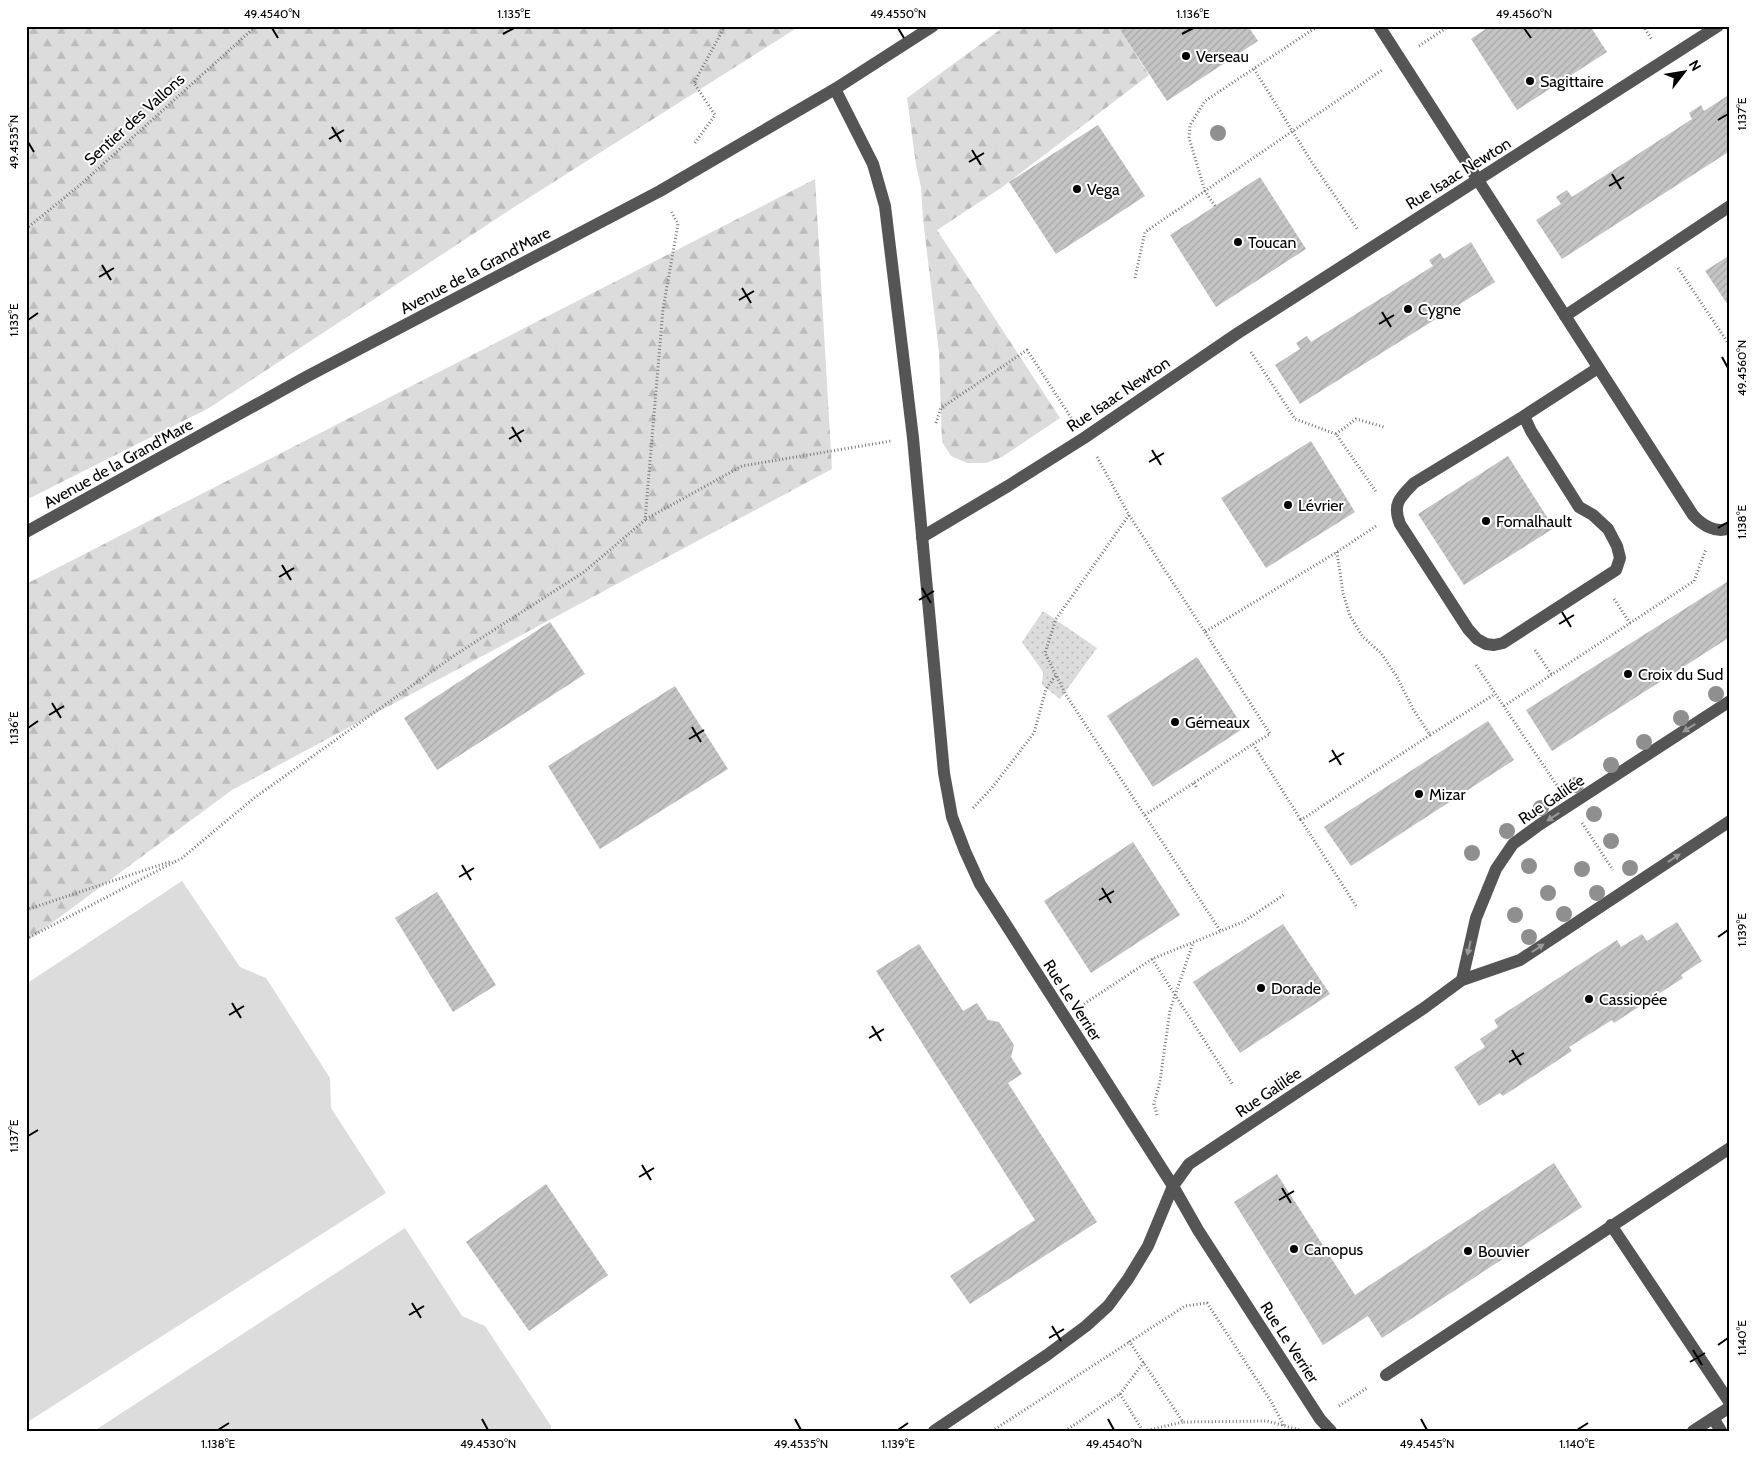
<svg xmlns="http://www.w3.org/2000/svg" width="1756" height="1457" font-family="Cabin,sans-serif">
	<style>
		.grass { fill: url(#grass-dots) }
		.forest { fill: url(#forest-firs) }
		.pitch { fill: #dcdcdc }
		.building { fill: url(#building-hatch) }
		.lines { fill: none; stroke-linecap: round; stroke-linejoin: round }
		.path { stroke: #777; stroke-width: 3; stroke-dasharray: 1 2.5; stroke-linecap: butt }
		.minor { stroke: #555; stroke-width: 12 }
		.tree { fill: #8f8f8f }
		.oneway { fill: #999 }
		.ticks { fill: none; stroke: #000; stroke-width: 2 }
		.poi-dot { fill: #000; stroke: #fff; stroke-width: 2 }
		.labels { text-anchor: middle; stroke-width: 4; stroke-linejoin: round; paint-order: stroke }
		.poi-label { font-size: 16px; fill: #000; stroke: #fff; text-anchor: start }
		.street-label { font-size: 16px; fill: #000; stroke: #fff }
		.neatline { fill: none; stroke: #000; stroke-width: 2 }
		.ticks-label { font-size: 12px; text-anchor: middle; fill: #000 }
	</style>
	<defs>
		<pattern id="grass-dots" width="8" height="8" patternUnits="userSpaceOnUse" patternTransform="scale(1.25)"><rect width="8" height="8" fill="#dcdcdc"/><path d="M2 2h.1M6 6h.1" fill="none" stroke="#bbb" stroke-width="1.8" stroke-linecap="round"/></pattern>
		<pattern id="forest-firs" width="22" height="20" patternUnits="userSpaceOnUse" patternTransform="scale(1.25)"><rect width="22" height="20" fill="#dcdcdc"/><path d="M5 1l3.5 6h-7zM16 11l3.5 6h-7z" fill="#bbb"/></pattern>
		<pattern id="building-hatch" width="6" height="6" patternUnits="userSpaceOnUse" patternTransform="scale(1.25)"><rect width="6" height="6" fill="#c4c4c4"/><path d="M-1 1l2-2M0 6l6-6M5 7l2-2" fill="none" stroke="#a7a7a7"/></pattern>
	</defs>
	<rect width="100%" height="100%" fill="#fff"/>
	<!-- grass -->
	<path class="grass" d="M1043,611L1097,648L1060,699L1042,685L1043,672L1022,642Z"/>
	<!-- forest -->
	<g class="forest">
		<path d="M26,26H800L505,213L209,408L26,500Z"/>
		<path d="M1005,26H1125L1120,30L1149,75L1001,188L937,230L1060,418L1002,457L986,463H967L951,456L942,442L939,353L923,219L921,187L916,165L907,98Z"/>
		<path d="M815,179L832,469L232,790L26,942V584Z"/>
	</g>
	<!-- pitch -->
	<g class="pitch">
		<path d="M182,881L240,967L266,978L330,1078L331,1108L386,1193L26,1423V984Z"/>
		<path d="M405,1228L462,1316L485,1326L551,1426V1431H94Z"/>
	</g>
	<!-- building -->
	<g class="building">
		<path d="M1125,26H1248L1258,41L1167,101L1120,30Z"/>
		<path d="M1490,26H1590L1607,52L1517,110L1471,39Z"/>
		<path d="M1730,94V151L1562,259L1536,220L1561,204L1556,197L1567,190L1572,197L1692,119L1689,113L1701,105L1704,111Z"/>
		<path d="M1098,125L1145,196L1056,254L1009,182Z"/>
		<path d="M1260,177L1306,249L1216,307L1170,235Z"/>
		<path d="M1471,242L1495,282L1300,404L1275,365L1300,349L1296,343L1307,336L1311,342L1433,266L1429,260L1440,253L1444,259Z"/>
		<path d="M1730,255V308L1705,271Z"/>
		<path d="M1311,441L1355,512L1266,568L1221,498Z"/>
		<path d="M1508,456L1554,528L1464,585L1418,514Z"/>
		<path d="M1730,580V637L1552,751L1526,710Z"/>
		<path d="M550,622L585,674L437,770L404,718Z"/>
		<path d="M1197,657L1244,728L1153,787L1107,716Z"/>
		<path d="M675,686L728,769L600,849L548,766Z"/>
		<path d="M1488,721L1514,760L1351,866L1324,827Z"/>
		<path d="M1133,842L1180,915L1091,973L1044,901Z"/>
		<path d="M437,892L496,985L453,1012L395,918Z"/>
		<path d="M1677,922L1702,961L1681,975L1683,978L1614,1023L1612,1020L1569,1047L1572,1051L1503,1096L1500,1093L1479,1106L1454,1067L1485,1047L1480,1039L1498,1027L1494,1020L1617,940L1621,947L1642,934L1647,941Z"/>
		<path d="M1283,924L1330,994L1240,1053L1193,982Z"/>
		<path d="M919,944L963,1011L977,1003L988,1020L999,1022L1014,1045L1011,1057L1022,1074L1008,1083L1097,1222L970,1304L950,1276L1035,1220L876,971Z"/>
		<path d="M1554,1163L1582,1207L1382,1338L1368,1316L1323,1345L1234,1202L1277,1174L1355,1295Z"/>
		<path d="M546,1184L608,1275L529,1331L466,1242Z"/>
	</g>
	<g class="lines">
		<!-- path -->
		<g class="path">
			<path d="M1643,26L1652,40"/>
			<path d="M1419,46L1449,26"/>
			<path d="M1254,69L1311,161L1358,230"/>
			<path d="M695,143L715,115L694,83L725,26"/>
			<path d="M1215,206L1205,191L1189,138L1190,125L1205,101L1318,26"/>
			<path d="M26,229L80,185L256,26"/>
			<path d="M1678,268L1730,346"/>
			<path d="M1135,278L1145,232L1382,70"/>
			<path d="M1251,352L1295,419L1336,434L1377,493"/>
			<path d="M936,423L941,408L1027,350L1072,419"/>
			<path d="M1336,434L1356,419L1384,427"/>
			<path d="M1097,457L1129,515L1205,632L1337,552L1376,526"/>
			<path d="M1129,515L1056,619L1045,653L1066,695L1221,932"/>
			<path d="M646,519L742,466L891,441"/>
			<path d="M1337,552L1343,593L1350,616L1363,637L1381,653L1397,677L1413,709L1430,735L1495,694"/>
			<path d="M1614,599L1630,623"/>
			<path d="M1205,632L1270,734L1253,744"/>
			<path d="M1535,650L1552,675"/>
			<path d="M1476,665L1558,787"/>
			<path d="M1504,706L1694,581L1706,549"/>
			<path d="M1194,783L1197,788"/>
			<path d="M973,808L991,789L1034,733L1046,689L1056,675"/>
			<path d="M1145,815L1253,744L1301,820"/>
			<path d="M1582,823L1613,870"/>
			<path d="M1356,906L1301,820L1430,735"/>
			<path d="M26,910L172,861"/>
			<path d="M26,939L182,858L254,798L455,655L584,572L645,520L663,309L678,224L671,211"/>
			<path d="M1152,959L1233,1085"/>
			<path d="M1084,1004L1152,959L1243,922L1285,894"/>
			<path d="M1157,1115L1154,1104L1160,1081L1170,1010L1193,943"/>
			<path d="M1129,1341L1183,1422L1267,1421L1300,1430"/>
			<path d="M1120,1394L1143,1431"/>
			<path d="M1339,1406L1367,1388"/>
			<path d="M992,1431L1185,1306L1207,1303L1272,1403L1284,1426"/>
			<path d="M1065,1431L1120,1394L1144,1362"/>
			<path d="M1144,1431L1183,1422"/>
		</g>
		<!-- minor -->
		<g class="minor">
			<path d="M1379,26L1693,515C1702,525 1716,534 1730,528"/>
			<path d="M835,89L873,164L885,206L913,438L944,773L952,817L965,851L980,884L1173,1186L1198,1230L1320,1419L1331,1431"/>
			<path d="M1565,316L1730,206"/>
			<path d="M1524,416L1531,431L1579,507L1593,515L1608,529L1617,546L1620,558L1616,570L1503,643L1494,645L1486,644L1477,639L1468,629L1400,524C1392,504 1400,497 1414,483L1524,416L1598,368"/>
			<path d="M26,532L306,377L660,191L835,89L933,26"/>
			<path d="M922,537L1008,486L1084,438L1238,333L1718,26"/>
			<path d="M1462,980L1476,918L1496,869L1513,844L1539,825L1730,701"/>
			<path d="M1611,1225L1730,1403"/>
			<path d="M1386,1375L1730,1148"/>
			<path d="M1713,1418L1721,1431"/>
			<path d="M934,1431L1047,1355L1086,1326L1108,1306L1128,1279L1148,1246L1173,1186L1189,1164L1424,1008L1462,980L1520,960L1730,821"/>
			<path d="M1693,1431L1730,1407"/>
		</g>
	</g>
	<!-- trees -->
	<g class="tree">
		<circle cx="1218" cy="133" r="8"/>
		<circle cx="1716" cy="694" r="8"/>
		<circle cx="1681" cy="718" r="8"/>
		<circle cx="1644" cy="742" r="8"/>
		<circle cx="1611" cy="765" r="8"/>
		<circle cx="1576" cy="785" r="8"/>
		<circle cx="1541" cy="808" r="8"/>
		<circle cx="1594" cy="814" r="8"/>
		<circle cx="1507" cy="831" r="8"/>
		<circle cx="1611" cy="841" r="8"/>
		<circle cx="1472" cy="853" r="8"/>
		<circle cx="1529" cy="866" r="8"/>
		<circle cx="1630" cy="868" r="8"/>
		<circle cx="1582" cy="869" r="8"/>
		<circle cx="1548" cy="893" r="8"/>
		<circle cx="1597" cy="893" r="8"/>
		<circle cx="1564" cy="914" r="8"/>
		<circle cx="1515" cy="915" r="8"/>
		<circle cx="1529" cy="937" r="8"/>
	</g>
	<!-- one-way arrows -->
	<defs><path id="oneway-solid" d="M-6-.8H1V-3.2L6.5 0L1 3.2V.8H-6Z" transform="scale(1.25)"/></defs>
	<g class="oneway">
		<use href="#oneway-solid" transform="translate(1689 728) rotate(147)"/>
		<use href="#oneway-solid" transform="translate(1553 817) rotate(147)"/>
		<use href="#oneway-solid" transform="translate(1674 858) rotate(-33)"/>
		<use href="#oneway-solid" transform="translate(1469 948) rotate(103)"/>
		<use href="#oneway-solid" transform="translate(1538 948) rotate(-34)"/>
	</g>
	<!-- ticks -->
	<path class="ticks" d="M272,28L278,38M898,28L904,38M1524,28L1531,38M503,34L514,28M1182,34L1193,28M1718,120L1728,114M332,127L341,142M329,139L344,130M28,142L34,152M972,150L981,165M969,162L984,153M1612,174L1621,189M1609,186L1624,177M102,265L111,280M99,277L114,268M742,288L751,303M739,300L754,291M1382,312L1391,327M28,320L38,313M1379,324L1394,315M1722,357L1728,368M512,427L521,442M509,439L524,430M1152,450L1161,465M1149,462L1164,453M1718,528L1728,522M282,565L291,580M279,577L294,568M922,588L931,603M919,600L934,591M1562,612L1571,627M1559,624L1574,615M52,703L61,718M49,715L64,706M692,727L701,742M28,728L38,721M689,739L704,730M1332,750L1341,765M1329,762L1344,753M462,865L471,880M459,877L474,868M1102,888L1111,903M1099,900L1114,891M1718,937L1728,930M232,1003L241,1018M229,1015L244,1006M872,1026L881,1041M869,1038L884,1029M1512,1050L1521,1065M1509,1062L1524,1053M28,1136L38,1130M642,1165L651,1180M639,1177L654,1168M1282,1188L1291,1203M1279,1200L1294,1191M412,1303L421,1318M409,1315L424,1306M1052,1326L1061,1341M1049,1338L1064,1329M1718,1345L1728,1338M1693,1350L1702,1365M1690,1362L1705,1353M482,1419L488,1430M795,1419L801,1430M1108,1419L1114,1430M1421,1419L1427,1430M218,1430L229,1423M898,1430L908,1423M1577,1430L1588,1423"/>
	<!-- markers -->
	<g class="poi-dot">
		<circle cx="1186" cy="56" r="5"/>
		<circle cx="1530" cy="81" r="5"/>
		<circle cx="1077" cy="189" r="5"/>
		<circle cx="1238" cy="242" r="5"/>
		<circle cx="1408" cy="309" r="5"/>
		<circle cx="1288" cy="505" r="5"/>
		<circle cx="1486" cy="521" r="5"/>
		<circle cx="1628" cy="674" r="5"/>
		<circle cx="1175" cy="722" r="5"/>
		<circle cx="1419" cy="794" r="5"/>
		<circle cx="1261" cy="988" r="5"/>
		<circle cx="1589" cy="999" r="5"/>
		<circle cx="1294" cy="1249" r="5"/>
		<circle cx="1468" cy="1251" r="5"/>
	</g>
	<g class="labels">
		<!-- poi labels -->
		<g class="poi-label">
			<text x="1196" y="62">Verseau</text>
			<text x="1540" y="87">Sagittaire</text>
			<text x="1087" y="195">Vega</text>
			<text x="1248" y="248">Toucan</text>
			<text x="1418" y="315">Cygne</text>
			<text x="1298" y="511">Lévrier</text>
			<text x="1496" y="527">Fomalhault</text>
			<text x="1638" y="680">Croix du Sud</text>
			<text x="1185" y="728">Gémeaux</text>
			<text x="1429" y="800">Mizar</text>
			<text x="1271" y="994">Dorade</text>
			<text x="1599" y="1005">Cassiopée</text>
			<text x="1304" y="1255">Canopus</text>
			<text x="1478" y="1257">Bouvier</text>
		</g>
		<!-- street labels -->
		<g class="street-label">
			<text transform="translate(134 119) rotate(-42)" y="6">Sentier des Vallons</text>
			<text transform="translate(1458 173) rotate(-32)" y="6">Rue Isaac Newton</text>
			<text transform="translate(475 270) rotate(-28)" y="6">Avenue de la Grand'Mare</text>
			<text transform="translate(1118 394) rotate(-34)" y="6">Rue Isaac Newton</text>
			<text transform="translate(118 463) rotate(-29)" y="6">Avenue de la Grand'Mare</text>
			<text transform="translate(1551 799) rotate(-34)" y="6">Rue Galilée</text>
			<text transform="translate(1073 1000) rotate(57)" y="6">Rue Le Verrier</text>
			<text transform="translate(1268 1092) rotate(-34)" y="6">Rue Galilée</text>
			<text transform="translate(1290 1342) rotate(57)" y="6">Rue Le Verrier</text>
		</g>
	</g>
	<!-- border -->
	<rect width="1756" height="1457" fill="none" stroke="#ffffff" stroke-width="55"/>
	<!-- north arrow -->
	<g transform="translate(1684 72) rotate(59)" stroke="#ffffff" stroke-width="4" paint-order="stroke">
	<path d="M0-4L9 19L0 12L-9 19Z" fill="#000000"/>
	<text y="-8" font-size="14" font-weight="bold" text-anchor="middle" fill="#000000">N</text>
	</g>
	<rect x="28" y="28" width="1700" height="1402" class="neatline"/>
	<g class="ticks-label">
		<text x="272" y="18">49.4540°N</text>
		<text x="514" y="18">1.135°E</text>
		<text x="898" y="18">49.4550°N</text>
		<text x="1193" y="18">1.136°E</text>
		<text x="1524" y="18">49.4560°N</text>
		<text transform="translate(1742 114) rotate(-90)" y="4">1.137°E</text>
		<text transform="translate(14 142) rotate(-90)" y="4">49.4535°N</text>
		<text transform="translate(14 320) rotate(-90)" y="4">1.135°E</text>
		<text transform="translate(1742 368) rotate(-90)" y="4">49.4560°N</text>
		<text transform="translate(1742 522) rotate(-90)" y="4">1.138°E</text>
		<text transform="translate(14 728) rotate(-90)" y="4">1.136°E</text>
		<text transform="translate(1742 930) rotate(-90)" y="4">1.139°E</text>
		<text transform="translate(14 1136) rotate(-90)" y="4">1.137°E</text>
		<text transform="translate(1742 1338) rotate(-90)" y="4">1.140°E</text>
		<text x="218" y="1448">1.138°E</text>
		<text x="488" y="1448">49.4530°N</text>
		<text x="801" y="1448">49.4535°N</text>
		<text x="898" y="1448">1.139°E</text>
		<text x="1114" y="1448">49.4540°N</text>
		<text x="1427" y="1448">49.4545°N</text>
		<text x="1577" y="1448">1.140°E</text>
	</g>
</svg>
